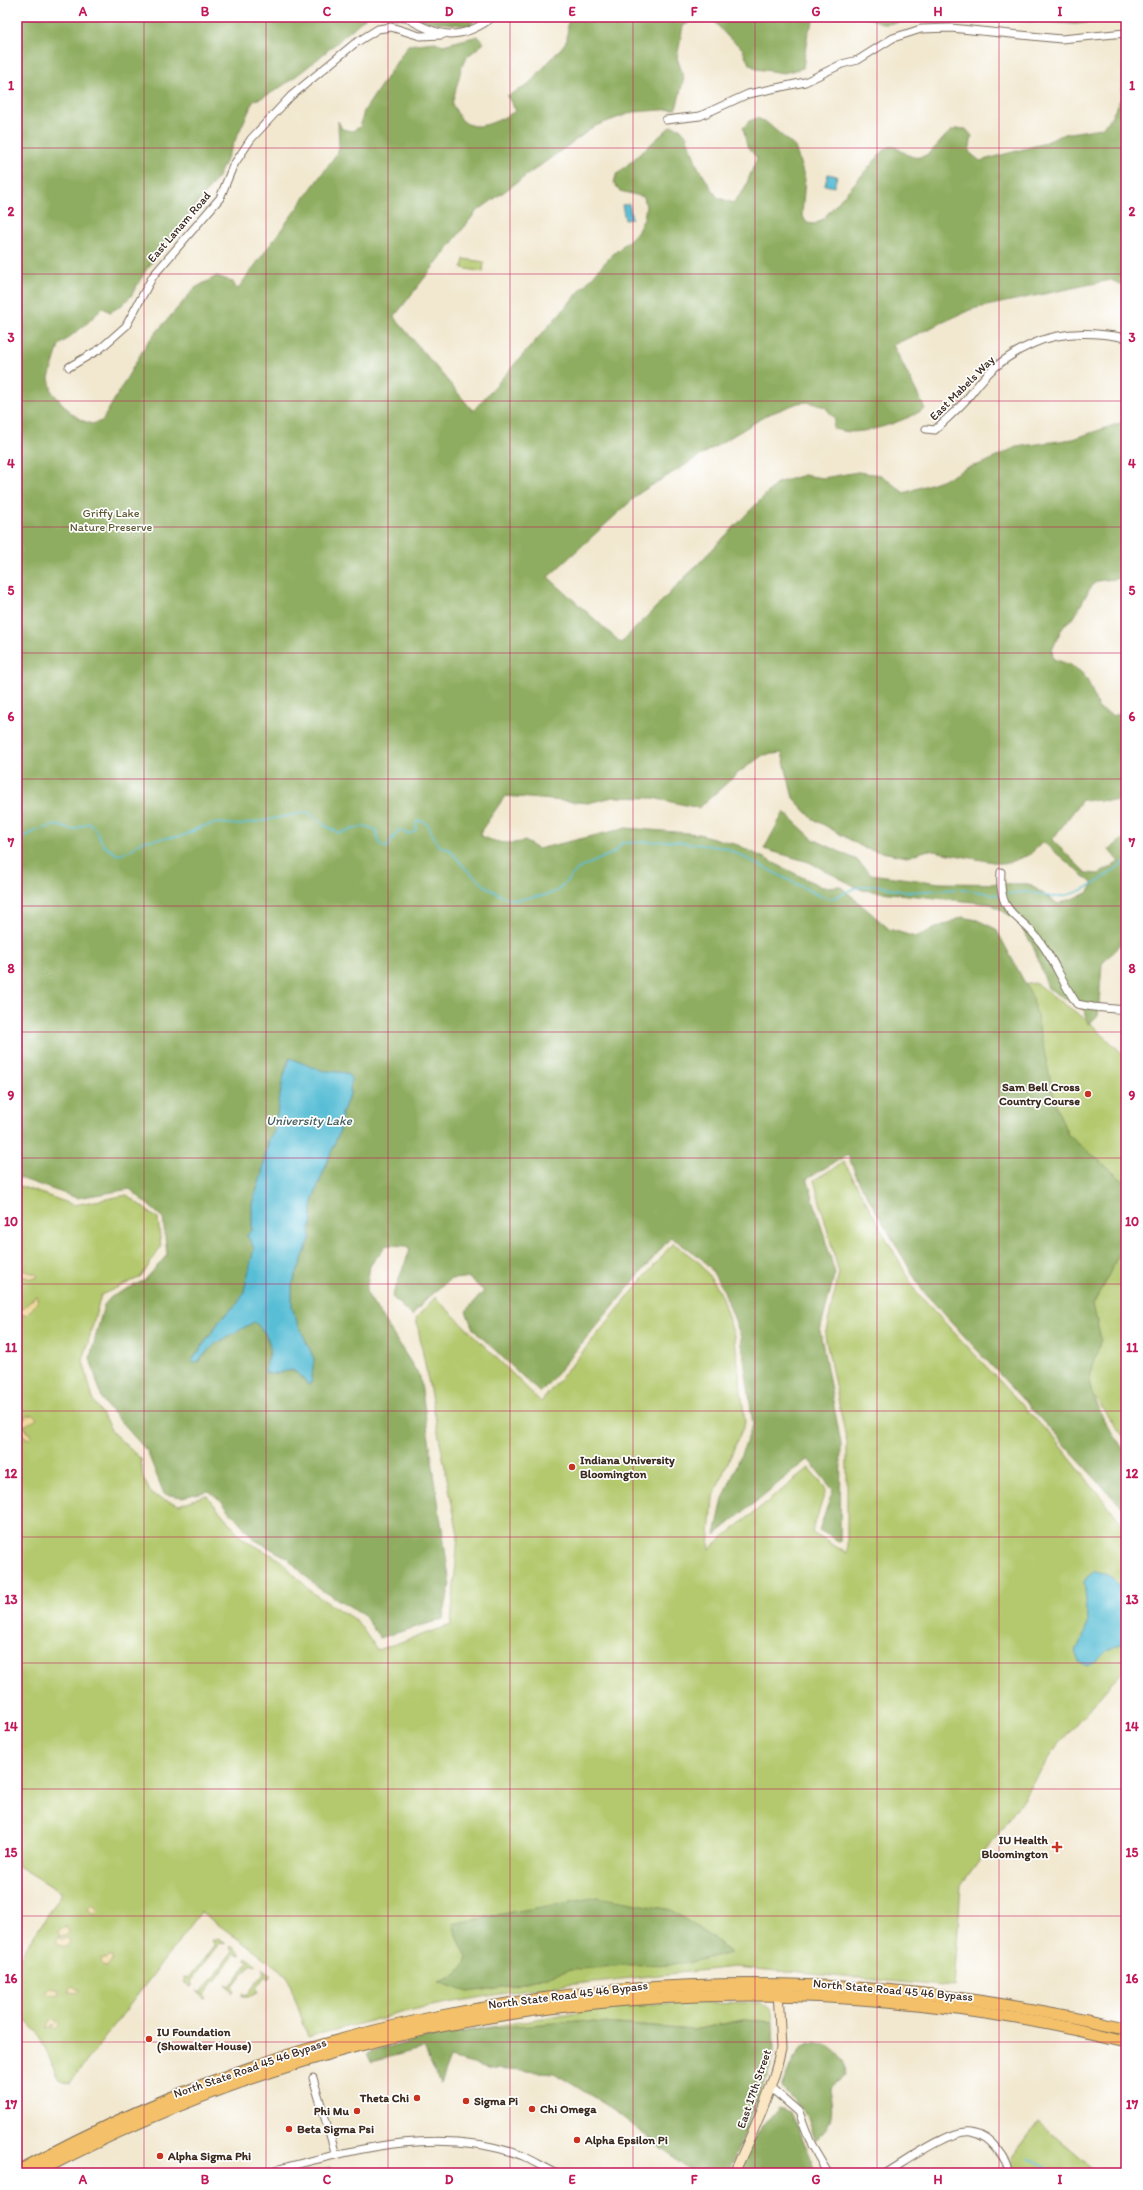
<svg xmlns="http://www.w3.org/2000/svg" width="1143" height="2190" font-family="Itim,sans-serif">
	<style>
		.green { fill: #b4c96e; stroke: #787a46 }
		.forest { fill: #8fad61; stroke: #656c40; fill-rule: evenodd }
		.sand { fill: #eeda9e; stroke: #94825e }
		.water { fill: #58bed5; stroke: #4a747a }
		.lines { fill: none; stroke-linecap: round; stroke-linejoin: round }
		.stream { stroke: #58bed5; stroke-width: 1.5 }
		.minor-casing { stroke: #7b6c5c; stroke-width: 9 }
		.secondary-casing { stroke: #7b6c5c; stroke-width: 11 }
		.trunk-casing { stroke: #7b6c5c; stroke-width: 13 }
		.minor { stroke: #fff; stroke-width: 7 }
		.secondary { stroke: #fbe6c3; stroke-width: 9 }
		.trunk { stroke: #f4c16a; stroke-width: 11 }
		.grid { fill: none; stroke: #c2185b; stroke-width: 1; stroke-opacity: 0.55 }
		.poi-dot { fill: #c8321e; stroke: #fff; stroke-width: 1.5 }
		.labels { text-anchor: middle; stroke-width: 3.5; stroke-linejoin: round; paint-order: stroke }
		.street-label { font-size: 12px; fill: #3b2a1e; stroke: #fff }
		.park-label { font-size: 12px; fill: #5f5a36; stroke: #fff }
		.poi-label { font-size: 12px; font-weight: bold; fill: #3b2a1e; stroke: #fff; text-anchor: start }
		.water-label { font-size: 13px; font-style: italic; fill: #455e5e; stroke: #fff }
		.neatline { fill: none; stroke: #c2185b; stroke-width: 1.5 }
		.grid-label { font-size: 13px; text-anchor: middle; font-weight: bold; fill: #c2185b }
	</style>
	<rect width="100%" height="100%" fill="#fff"/>
	<filter id="ink" filterUnits="userSpaceOnUse"><feTurbulence type="fractalNoise" baseFrequency=".025" numOctaves="2"/><feDisplacementMap in="SourceGraphic" scale="8" xChannelSelector="R" yChannelSelector="G"/><feConvolveMatrix kernelMatrix="1 2 1 2 8 2 1 2 1" color-interpolation-filters="sRGB"/></filter>
	<filter id="wash" filterUnits="userSpaceOnUse"><feTurbulence type="fractalNoise" baseFrequency=".012" numOctaves="4" result="noise"/><feDisplacementMap in="SourceGraphic" scale="16" xChannelSelector="R" yChannelSelector="G"/><feGaussianBlur stdDeviation="0.9" result="paint"/><feColorMatrix in="noise" values="0 0 0 0 0 0 0 0 0 0 0 0 0 0 0 0 0 1.4 0 .05"/><feComposite in="paint" operator="in"/></filter>
	<g filter="url(#wash)">
		<rect width="100%" height="100%" fill="#f2e8d0"/>
		<!-- green -->
		<g class="green">
			<path d="M464,259L484,262L483,272L462,268Z"/>
			<path d="M1035,983L1088,1021L1126,1057V1188L1060,1131L1023,985Z"/>
			<path d="M844,1162L916,1292L1056,1441L1126,1528V1666L1056,1748L1016,1809L961,1885L954,1987L734,1967L529,1989L420,2008L308,2037L287,1975L201,1912L70,2083L60,2080L37,2032L22,2018H17V1962L62,1893L17,1865V1185L74,1205L127,1195L158,1219L161,1247L141,1277L101,1295L83,1361L93,1399L113,1433L141,1459L143,1478L152,1495L179,1505L206,1495L243,1539L279,1559L314,1594L357,1621L377,1650L451,1625L458,1535L416,1318L435,1297L541,1402L673,1243L700,1263L720,1292L735,1339L745,1423L713,1497L709,1549L809,1468L826,1489L812,1533L847,1553V1443L825,1336L839,1273L814,1180Z"/>
			<path d="M1126,1230V1440L1081,1379L1090,1295Z"/>
			<path d="M219,1938L226,1943L220,1942L190,1982L193,1985L190,1987L185,1983L184,1977L189,1978L215,1944L212,1940Z"/>
			<path d="M231,1946L241,1954L239,1955L235,1953L204,1995L207,1998L205,1999L197,1991L201,1993L233,1951L230,1949Z"/>
			<path d="M246,1957L256,1964L255,1966L251,1964L232,1988L235,1991L234,1993L225,1985L230,1987L248,1962L246,1960Z"/>
			<path d="M262,1968L271,1976L269,1979L265,1976L256,1988L258,1992L251,1996H243V1993L247,1995L264,1972Z"/>
			<path d="M696,2002L761,2003C772,2006 772,2011 773,2022L743,2020L693,2030L578,2021L455,2033L589,2010L630,2005Z"/>
			<path d="M1038,2122L1098,2173H1012V2157Z"/>
		</g>
		<!-- forest -->
		<g class="forest">
			<path d="M17,17H366C344,36 278,97 254,100L218,177L146,270L131,296L121,306L110,312L103,308L84,326L59,345L49,378L52,392L71,413L81,420L92,424L102,421L147,343L195,288L217,276L233,282L237,290L335,156L339,148L338,121L342,129L352,131L360,127L364,111L408,45L435,42L443,45L478,36L484,43L467,57L462,66L452,104C455,108 458,116 462,120C477,135 502,118 516,111L507,96L527,86L562,47L567,40L568,22L571,17H699L683,26L677,58L684,78L676,109L633,112L595,126L476,212L394,317L473,411L610,257L637,233L644,218L646,207L644,197L620,191L614,183L616,175L671,126L680,128L686,135L698,167L717,197L733,203L744,190L757,158L747,146L743,128L749,121L757,118L766,122L795,147L805,179L802,215L807,223L815,224L823,219L885,149L893,146C899,149 907,155 913,157C934,161 942,131 957,129C959,128 963,129 966,129L972,136L969,152L980,161L1042,144L1064,134L1101,128L1108,122L1118,105L1122,95L1123,64L1126,65V287L1111,280L972,309L893,345L925,409C904,421 856,440 833,428L835,419L825,407L808,402L798,403L767,415L641,492L548,577L621,643L777,483L804,475L823,478L858,472L881,475L904,493L950,477L966,468L984,463L1016,447L1073,439L1126,421V539L1123,578L1097,581L1091,586L1075,616L1063,626L1052,650L1053,659C1087,669 1087,677 1098,708L1114,716L1126,710V801L1082,800L1052,840L1086,873L1099,874L1119,862L1109,850L1126,836V938L1102,964L1098,1016L1088,1024L1085,1011L1048,988L1033,946L1016,919L991,904L862,890L809,862L764,849L784,812L813,839L857,860L870,874L940,883L1029,884L1058,904L1088,893L1093,885L1091,882L1043,842L1029,855L1004,864L928,850L907,857L866,849L812,818L793,798L782,753L763,755L738,773L699,808L653,798L613,797L588,803L505,796L481,831V836C496,843 509,845 525,841L538,849L626,828L699,834L738,845L822,887L840,886L889,929L915,937L962,917L977,920L996,929L1033,998L1056,1106L1068,1135L1126,1183V1241L1093,1305L1101,1339L1089,1381L1093,1397L1105,1422L1126,1453V1512L922,1290L858,1180L848,1155L807,1178L835,1273L820,1331L841,1444L840,1542L819,1530L833,1490L808,1459L715,1535L723,1499L753,1425L741,1337L724,1291L711,1269L702,1259L671,1237L540,1393L473,1329L466,1311L484,1291L469,1278L450,1279L426,1299L412,1316L392,1297L410,1250L407,1246L386,1245L370,1266L366,1292L420,1377L450,1584L443,1619L380,1638L363,1614L318,1588L286,1557L255,1540L221,1501L209,1491L182,1497L164,1494L147,1451L103,1402L90,1358L104,1305L111,1297L145,1280L167,1255L163,1218L130,1189L77,1198L17,1177ZM289,1058L319,1070L347,1073L350,1094L342,1113L340,1130L313,1198L310,1239L292,1285V1308L296,1319L314,1359L311,1383L307,1384C299,1371 289,1367 275,1374L265,1365C273,1348 269,1333 254,1322L215,1344L198,1362L192,1360L221,1319L238,1303L244,1291L254,1248L247,1235L252,1230V1204L261,1177L269,1138L274,1132L283,1078Z"/>
			<path d="M388,17H477L470,26Z"/>
			<path d="M705,17H816L808,32L803,68L784,73L757,69L749,64L742,48L729,38L710,17Z"/>
			<path d="M865,17H1126V21L1107,20L1076,24L977,18L924,20L885,24Z"/>
			<path d="M598,1897L672,1910L732,1952L683,1964L624,1965L571,1970L511,1986L468,1992L438,1982C452,1979 464,1970 467,1956L462,1948L453,1924L496,1915Z"/>
			<path d="M743,2020L773,2022L774,2053L769,2071L728,2173H693L611,2108L554,2073L492,2069L450,2058L440,2084L424,2048L371,2062L367,2053L434,2036L491,2028L578,2021L693,2030Z"/>
			<path d="M809,2043C814,2044 820,2044 825,2045C835,2049 852,2066 843,2077C839,2082 833,2083 829,2089C833,2111 835,2125 815,2140L808,2117L782,2088L794,2057L800,2048Z"/>
			<path d="M779,2107L791,2111L816,2173H737L759,2130Z"/>
			<path d="M330,2167L331,2173H304Z"/>
		</g>
		<!-- sand -->
		<g class="sand">
			<path d="M17,1269L36,1274L38,1277L32,1279L17,1275Z"/>
			<path d="M36,1296L38,1302L27,1315L17,1314Z"/>
			<path d="M33,1415L37,1418L36,1420L23,1426L22,1421L27,1416Z"/>
			<path d="M23,1428H26L27,1432H29L31,1437L29,1439L25,1437L21,1431Z"/>
			<path d="M93,1904L98,1911L95,1914H91L88,1908Z"/>
			<path d="M66,1926L69,1932L65,1936H60L58,1932Z"/>
			<path d="M59,1937L62,1939L68,1938L70,1942L66,1946H60L56,1941Z"/>
			<path d="M110,1955L113,1959L107,1966H104L101,1964L102,1959H106Z"/>
			<path d="M74,1986L76,1989H80L78,1993L68,1992L70,1988Z"/>
			<path d="M50,1987L58,1989L59,1993L56,1995L47,1993L46,1990Z"/>
			<path d="M52,2019L60,2025L55,2030L52,2029L54,2025L50,2028H46Z"/>
		</g>
		<!-- water -->
		<g class="water">
			<path d="M828,174L837,176L834,187L825,185Z"/>
			<path d="M629,204L632,219L625,220L622,205Z"/>
			<path d="M290,1058L319,1070L347,1073L351,1078L350,1094L342,1113L340,1130L313,1198L310,1239L292,1285V1307L296,1319L314,1359L311,1383L307,1384L303,1378L293,1370L270,1374L265,1372C265,1365 269,1360 270,1353C272,1342 263,1328 254,1322L215,1344L197,1362L193,1363L192,1361L221,1319L238,1303L244,1291L254,1248L247,1235L252,1230V1204L261,1177L269,1138L274,1132L283,1078Z"/>
			<path d="M1095,1571L1108,1574L1126,1592V1641L1108,1650L1096,1662L1087,1666L1079,1661L1075,1652L1083,1637L1088,1620L1084,1582L1087,1577Z"/>
		</g>
		<g class="lines">
			<!-- stream -->
			<g class="stream">
				<path d="M17,841L35,831L56,825L73,830L89,823L95,829L104,846L118,855L132,849L143,841L182,836L201,827L218,823L240,825L308,812L324,825L339,833L365,826L376,830L379,844L387,848L398,830L410,834L416,830L417,821H423L428,825L438,845L450,850L465,868L484,885L501,896L515,900L546,895L557,891L578,869L615,852L622,843L672,841L726,848L818,895L831,899L855,888L876,885L905,892L962,889L998,895"/>
				<path d="M1008,894C1014,893 1020,892 1026,892C1035,892 1045,897 1054,897C1081,896 1106,877 1126,861"/>
				<path d="M1028,2158L1056,2173"/>
			</g>
		</g>
	</g>
	<g filter="url(#ink)">
		<g class="lines">
			<defs>
				<g id="minor">
					<path d="M405,17C438,37 460,42 493,17"/>
					<path d="M666,120L700,116L748,94L805,82L842,64L858,60L893,38L921,29L951,28L1061,39L1126,33"/>
					<path d="M69,367L100,349L126,326L153,276L220,198L233,166L251,139L291,96L354,44L378,29L391,27L420,36L442,35"/>
					<path d="M926,429L935,430C945,420 956,411 966,400C975,389 983,377 994,368C1036,333 1075,328 1126,338"/>
					<path d="M1001,872C998,918 1021,913 1041,943C1055,962 1063,984 1077,1004L1093,1007L1126,1010"/>
					<path d="M313,2078L336,2155"/>
					<path d="M770,2087L799,2112L812,2146L828,2173"/>
					<path d="M263,2173C347,2152 437,2123 523,2156C534,2161 545,2168 556,2173"/>
					<path d="M886,2173C905,2162 950,2129 971,2132C982,2134 991,2141 997,2149C1002,2155 1009,2165 1009,2173"/>
				</g>
				<path id="secondary" d="M734,2173C752,2134 772,2092 781,2049L778,1990"/>
				<g id="trunk">
					<path d="M17,2172C275,2028 576,1967 870,1989C956,1995 1042,2010 1126,2028"/>
					<path d="M36,2173C371,1993 758,1951 1126,2041"/>
				</g>
			</defs>
			<!-- minor casing -->
			<use href="#minor" class="minor-casing"/>
			<!-- secondary casing -->
			<use href="#secondary" class="secondary-casing"/>
			<!-- trunk casing -->
			<use href="#trunk" class="trunk-casing"/>
			<!-- minor -->
			<use href="#minor" class="minor"/>
			<!-- secondary -->
			<use href="#secondary" class="secondary"/>
			<!-- trunk -->
			<use href="#trunk" class="trunk"/>
		</g>
	</g>
	<!-- grid -->
	<path class="grid" d="M144,17V2173M266,17V2173M388,17V2173M510,17V2173M633,17V2173M755,17V2173M877,17V2173M999,17V2173M17,148H1126M17,274H1126M17,401H1126M17,527H1126M17,653H1126M17,779H1126M17,906H1126M17,1032H1126M17,1158H1126M17,1284H1126M17,1411H1126M17,1537H1126M17,1663H1126M17,1789H1126M17,1916H1126M17,2042H1126"/>
	<!-- markers -->
	<g class="poi-dot">
		<circle cx="1088" cy="1094" r="4"/>
		<circle cx="572" cy="1467" r="4"/>
		<path d="M1055 1841h4v4h4v4h-4v4h-4v-4h-4v-4h4z"/>
		<circle cx="149" cy="2039" r="4"/>
		<circle cx="417" cy="2098" r="4"/>
		<circle cx="466" cy="2101" r="4"/>
		<circle cx="532" cy="2109" r="4"/>
		<circle cx="357" cy="2111" r="4"/>
		<circle cx="289" cy="2129" r="4"/>
		<circle cx="577" cy="2140" r="4"/>
		<circle cx="160" cy="2156" r="4"/>
	</g>
	<g class="labels">
		<!-- street labels -->
		<g class="street-label">
			<text transform="translate(179 227) rotate(-49)" y="4">East Lanam Road</text>
			<text transform="translate(962 388) rotate(-45)" y="4">East Mabels Way</text>
			<text transform="translate(893 1990) rotate(5)" y="4">North State Road 45 46 Bypass</text>
			<text transform="translate(568 1995) rotate(-7)" y="4">North State Road 45 46 Bypass</text>
			<text transform="translate(250 2068) rotate(-19)" y="4">North State Road 45 46 Bypass</text>
			<text transform="translate(754 2089) rotate(-71)" y="4">East 17th Street</text>
		</g>
		<!-- park labels -->
		<g class="park-label">
			<text x="111" y="517">Griffy Lake<tspan x="111" dy="14">Nature Preserve</tspan></text>
		</g>
		<!-- poi labels -->
		<g class="poi-label">
			<text x="1080" y="1091" text-anchor="end">Sam Bell Cross<tspan x="1080" dy="14">Country Course</tspan></text>
			<text x="580" y="1464">Indiana University<tspan x="580" dy="14">Bloomington</tspan></text>
			<text x="1048" y="1844" text-anchor="end">IU Health<tspan x="1048" dy="14">Bloomington</tspan></text>
			<text x="157" y="2036">IU Foundation<tspan x="157" dy="14">(Showalter House)</tspan></text>
			<text x="409" y="2102" text-anchor="end">Theta Chi</text>
			<text x="474" y="2105">Sigma Pi</text>
			<text x="540" y="2113">Chi Omega</text>
			<text x="349" y="2115" text-anchor="end">Phi Mu</text>
			<text x="297" y="2133">Beta Sigma Psi</text>
			<text x="585" y="2144">Alpha Epsilon Pi</text>
			<text x="168" y="2160">Alpha Sigma Phi</text>
		</g>
		<!-- water labels -->
		<g class="water-label">
			<text x="309" y="1125">University Lake</text>
		</g>
	</g>
	<!-- margin -->
	<rect width="1143" height="2190" fill="none" stroke="#fff" stroke-width="44"/>
	<rect x="22" y="22" width="1099" height="2146" class="neatline"/>
	<g class="grid-label">
		<text x="83" y="16">A</text>
		<text x="205" y="16">B</text>
		<text x="327" y="16">C</text>
		<text x="449" y="16">D</text>
		<text x="572" y="16">E</text>
		<text x="694" y="16">F</text>
		<text x="816" y="16">G</text>
		<text x="938" y="16">H</text>
		<text x="1060" y="16">I</text>
		<text x="11" y="90">1</text>
		<text x="1132" y="90">1</text>
		<text x="11" y="216">2</text>
		<text x="1132" y="216">2</text>
		<text x="11" y="342">3</text>
		<text x="1132" y="342">3</text>
		<text x="11" y="468">4</text>
		<text x="1132" y="468">4</text>
		<text x="11" y="595">5</text>
		<text x="1132" y="595">5</text>
		<text x="11" y="721">6</text>
		<text x="1132" y="721">6</text>
		<text x="11" y="847">7</text>
		<text x="1132" y="847">7</text>
		<text x="11" y="973">8</text>
		<text x="1132" y="973">8</text>
		<text x="11" y="1100">9</text>
		<text x="1132" y="1100">9</text>
		<text x="11" y="1226">10</text>
		<text x="1132" y="1226">10</text>
		<text x="11" y="1352">11</text>
		<text x="1132" y="1352">11</text>
		<text x="11" y="1478">12</text>
		<text x="1132" y="1478">12</text>
		<text x="11" y="1604">13</text>
		<text x="1132" y="1604">13</text>
		<text x="11" y="1731">14</text>
		<text x="1132" y="1731">14</text>
		<text x="11" y="1857">15</text>
		<text x="1132" y="1857">15</text>
		<text x="11" y="1983">16</text>
		<text x="1132" y="1983">16</text>
		<text x="11" y="2109">17</text>
		<text x="1132" y="2109">17</text>
		<text x="83" y="2184">A</text>
		<text x="205" y="2184">B</text>
		<text x="327" y="2184">C</text>
		<text x="449" y="2184">D</text>
		<text x="572" y="2184">E</text>
		<text x="694" y="2184">F</text>
		<text x="816" y="2184">G</text>
		<text x="938" y="2184">H</text>
		<text x="1060" y="2184">I</text>
	</g>
</svg>
